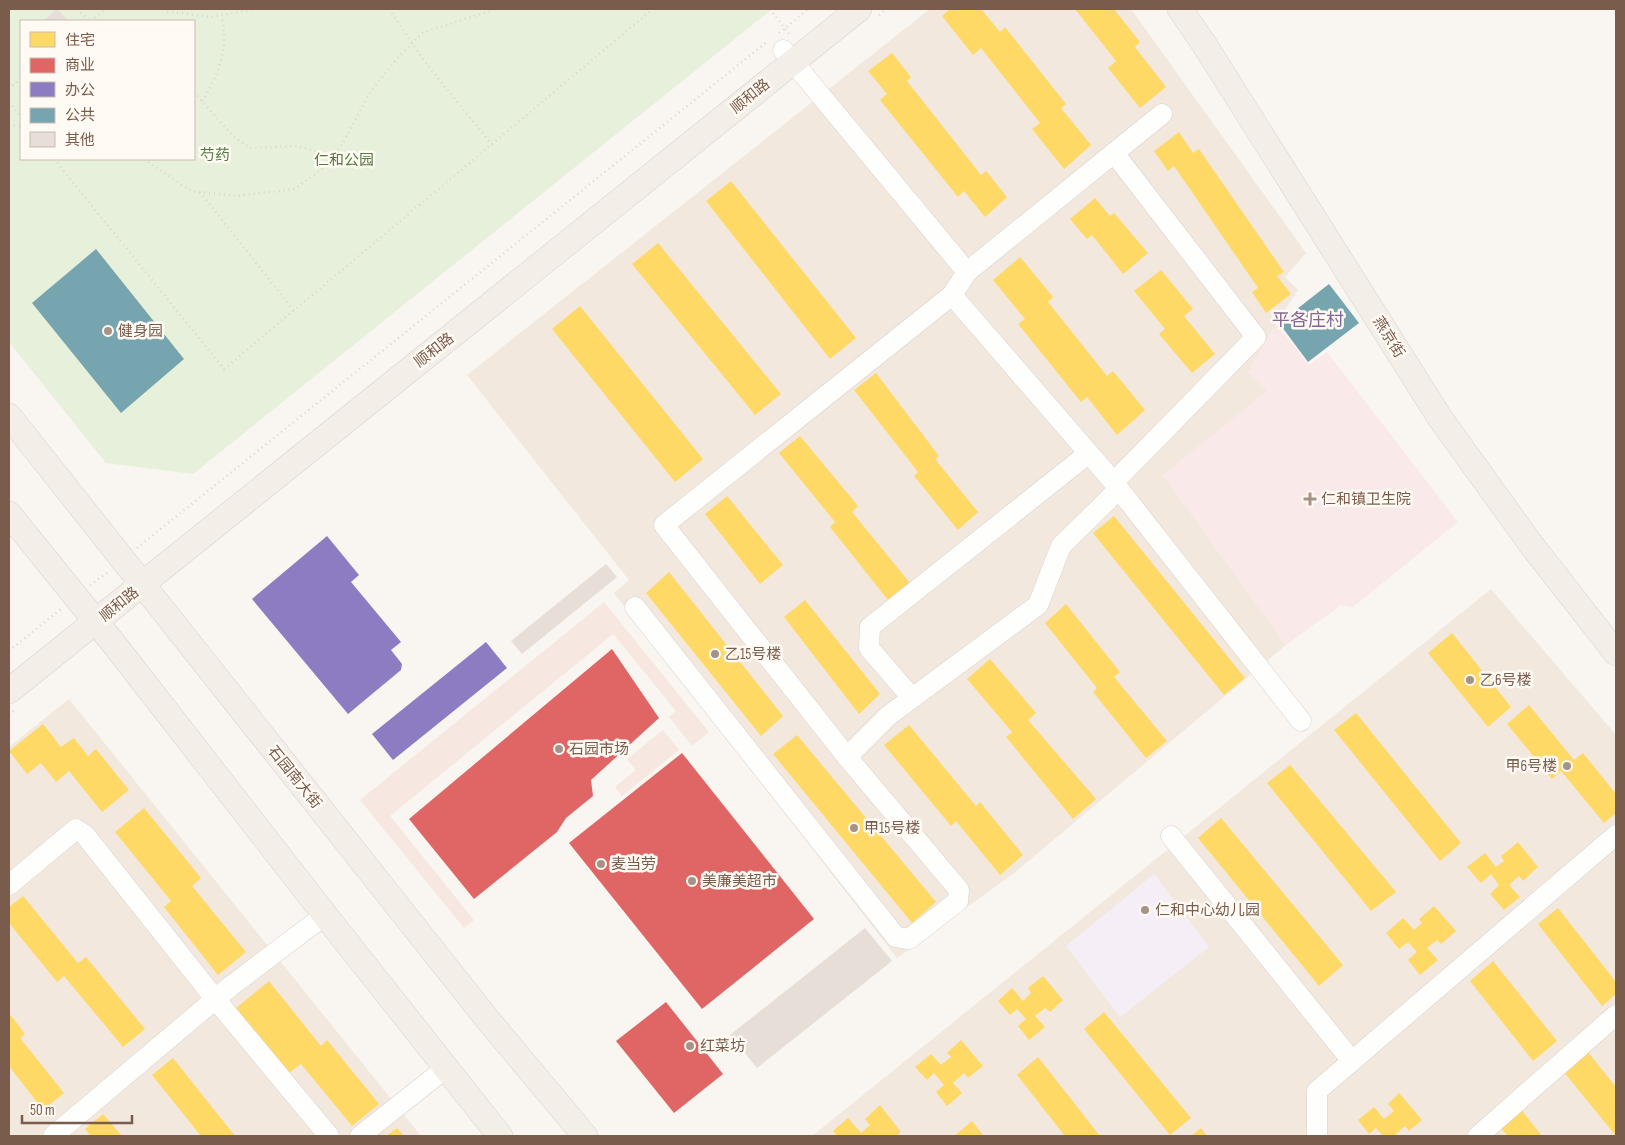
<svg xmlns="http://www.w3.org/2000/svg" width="1625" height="1145" font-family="'Sofia Sans Condensed','Noto Sans SC',sans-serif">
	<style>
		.residential { fill: #f2e8de }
		.commercial { fill: #f6e8e1 }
		.education { fill: #f6eef6 }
		.medical { fill: #fae9e9 }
		.green { fill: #e7f0db; fill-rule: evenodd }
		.homes { fill: #ffd966 }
		.shops { fill: #e06666 }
		.offices { fill: #8e7cc3 }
		.public { fill: #76a5af }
		.building { fill: #e6ded7 }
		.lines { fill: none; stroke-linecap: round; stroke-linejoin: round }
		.minor-casing { stroke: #d7d1cb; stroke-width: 21 }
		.major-casing { stroke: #dad1cc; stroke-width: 26 }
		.path { stroke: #dcd5d0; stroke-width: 2.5; stroke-dasharray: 1 4; stroke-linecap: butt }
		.minor { stroke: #fefefd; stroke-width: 20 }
		.major { stroke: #f3eee8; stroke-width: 25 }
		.poi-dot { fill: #a69286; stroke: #fffaf3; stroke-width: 2 }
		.labels { text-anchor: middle; stroke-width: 5; stroke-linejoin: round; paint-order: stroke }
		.street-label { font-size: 15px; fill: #7a5c4d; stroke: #fffaf3 }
		.park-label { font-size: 15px; fill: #537a41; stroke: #fffaf3 }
		.poi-label { font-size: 15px; fill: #7a5c4d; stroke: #fffaf3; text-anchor: start }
		.quarter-label { font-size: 18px; fill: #846695; stroke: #fffaf3 }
	</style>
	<rect width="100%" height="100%" fill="#f9f5f0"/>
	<!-- residential -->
	<g class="residential">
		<path d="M930,9H1131L1306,253L1285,277L1298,290L1276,324L1268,391L1163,475L1286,645L1014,873L897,958L614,593L629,580L467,375Z"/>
		<path d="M1491,589L1616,735V1136H812Z"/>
		<path d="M69,699L421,1136H9V747Z"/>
	</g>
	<!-- commercial -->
	<g class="commercial">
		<path d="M604,602L709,732L692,746L669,717L676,711L613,634L390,816L474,920L464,928L360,800Z"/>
		<path d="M663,730L679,750L622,796L615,787L636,770L627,759Z"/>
	</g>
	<!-- education -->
	<path class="education" d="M1154,874L1209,947L1120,1017L1066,946Z"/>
	<!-- medical -->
	<path class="medical" d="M1276,324L1309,365L1327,352L1458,522L1353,607L1341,605L1286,645L1163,475L1267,391L1248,372Z"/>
	<!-- green -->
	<path class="green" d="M9,9H772L193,474L106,463L9,342ZM21,21H194V159H21Z"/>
	<!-- homes -->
	<g class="homes">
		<path d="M950,9H981L1000,32L1005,27L1066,104L1061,108L1091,145L1064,169L1032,129L1040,123L981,48L973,55L942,16Z"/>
		<path d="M1075,9H1114L1140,42L1135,47L1166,87L1140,108L1108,68L1116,61Z"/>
		<path d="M892,53L911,77L907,81L981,175L986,171L1007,197L985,217L964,191L958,197L880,100L887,94L868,71Z"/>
		<path d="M1179,132L1193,153L1199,149L1284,272L1277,276L1291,294L1266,313L1252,292L1258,288L1174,166L1168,171L1154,151Z"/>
		<path d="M731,181L856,338L830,359L706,201Z"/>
		<path d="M1095,198L1110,216L1114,213L1148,253L1123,274L1092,235L1087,239L1070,219Z"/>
		<path d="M658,243L781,394L755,415L632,264Z"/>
		<path d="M1020,257L1053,297L1048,302L1107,376L1113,371L1145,410L1117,435L1087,397L1081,402L1018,324L1025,319L993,280Z"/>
		<path d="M1161,270L1193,309L1184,316L1215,354L1192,373L1159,334L1165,329L1134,291Z"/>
		<path d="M580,306L703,459L675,482L552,329Z"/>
		<path d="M876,373L939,456L935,459L978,512L958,530L914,476L918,472L854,390Z"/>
		<path d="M800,436L858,506L852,512L910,583L888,600L830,527L835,522L779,453Z"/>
		<path d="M727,496L783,565L760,584L705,514Z"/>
		<path d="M1114,516L1245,678L1224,695L1093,533Z"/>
		<path d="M669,572L783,716L761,736L646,593Z"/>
		<path d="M805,600L880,694L859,714L784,617Z"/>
		<path d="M1066,604L1120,672L1114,677L1167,741L1146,758L1093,692L1097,688L1045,623Z"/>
		<path d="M1452,633L1511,707L1488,727L1428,653Z"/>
		<path d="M990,659L1036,713L1028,720L1096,799L1073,819L1006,737L1012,732L967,679Z"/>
		<path d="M1529,705L1574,760L1583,753L1616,794V813L1604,823L1561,771L1552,779L1507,724Z"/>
		<path d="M1356,713L1461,843L1440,861L1334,730Z"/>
		<path d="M43,724L61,747L74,738L88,756L96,749L129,790L102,812L69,771L56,782L41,763L27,774L9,751Z"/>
		<path d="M909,725L976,806L980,802L1023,855L1000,875L956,821L951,826L884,745Z"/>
		<path d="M797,735L936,902L912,923L773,754Z"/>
		<path d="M1290,765L1396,892L1371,911L1267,783Z"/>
		<path d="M144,808L201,878L192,886L246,952L218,975L164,907L171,901L115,832Z"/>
		<path d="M1221,818L1343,965L1319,986L1198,838Z"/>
		<path d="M1518,842L1538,867L1523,881L1519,876L1509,885L1520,897L1504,910L1490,894L1499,885L1491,874L1481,883L1467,867L1485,853L1496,867L1504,861L1501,856Z"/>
		<path d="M23,896L78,963L86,957L145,1029L123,1047L64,976L57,982L9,923V907Z"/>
		<path d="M1434,906L1456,931L1441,944L1437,940L1427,948L1438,960L1420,975L1408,960L1417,952L1408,942L1399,949L1386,933L1403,918L1414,930L1422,923L1419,919Z"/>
		<path d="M1558,908L1616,982V994L1602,1006L1538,924Z"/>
		<path d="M1493,961L1557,1041L1533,1061L1470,981Z"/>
		<path d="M1043,976L1063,1000L1050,1012L1045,1008L1035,1016L1045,1027L1029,1040L1018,1026L1026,1019L1017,1009L1010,1015L998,1001L1012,988L1023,1001L1031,993L1028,988Z"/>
		<path d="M269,981L321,1046L327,1040L379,1104L352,1126L301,1064L289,1073L236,1008Z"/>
		<path d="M1104,1012L1191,1118L1170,1135L1084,1029Z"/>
		<path d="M9,1013L25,1034L20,1038L64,1093L43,1110L9,1066Z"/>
		<path d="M961,1040L983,1066L968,1078L964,1073L953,1083L962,1093L947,1106L936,1092L944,1085L934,1073L927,1080L915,1067L931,1054L941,1065L951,1057L947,1053Z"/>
		<path d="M1587,1051L1616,1087V1136L1563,1071Z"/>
		<path d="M1038,1057L1100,1136H1065L1017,1075Z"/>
		<path d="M173,1058L235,1136H201L152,1075Z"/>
		<path d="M1399,1093L1422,1120L1409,1131L1405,1126L1396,1134L1398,1136H1383L1376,1128L1369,1134L1358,1120L1374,1107L1384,1119L1394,1111L1388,1104Z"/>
		<path d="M880,1105L901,1132L896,1136H837L833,1131L848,1118L861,1133L870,1125L865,1119Z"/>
		<path d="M1519,1107L1542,1136H1508L1498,1125Z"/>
		<path d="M103,1114L122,1136H91L85,1129Z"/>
		<path d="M972,1121L984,1136H954Z"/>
		<path d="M397,1128L404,1136H386Z"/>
		<path d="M1201,1128L1207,1136H1191Z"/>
	</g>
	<!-- shops -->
	<g class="shops">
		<path d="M612,649L659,718L591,780L593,796L566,818L557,832L474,899L409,819Z"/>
		<path d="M682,753L814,919L702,1009L569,843Z"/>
		<path d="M666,1002L723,1074L674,1113L616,1041Z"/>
	</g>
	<!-- offices -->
	<g class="offices">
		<path d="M327,536L359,575L351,582L401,642L391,650L402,664L401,670L348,714L252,599Z"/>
		<path d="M486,642L507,668L393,760L372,734Z"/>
	</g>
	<!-- public -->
	<g class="public">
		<path d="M96,249L184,359L121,413L32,303Z"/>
		<path d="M1329,284L1359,323L1308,362L1279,323Z"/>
	</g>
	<!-- building -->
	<g class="building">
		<path d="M57,9L69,21H43Z"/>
		<path d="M606,564L617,577L522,654L511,641Z"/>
		<path d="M865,928L892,961L757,1068L730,1035Z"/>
	</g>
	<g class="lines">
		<defs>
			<g id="minor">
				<path d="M783,50L967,272L952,295L1111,479L1301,721"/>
				<path d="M1114,153L1256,337L1114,482"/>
				<path d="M967,272L1162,114"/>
				<path d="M635,607L896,937L909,939L958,901L959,890L847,757L888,716L1038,605L1061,546L1119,489"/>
				<path d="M912,698L869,648L870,627L1089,453"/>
				<path d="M847,757L664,525L952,295"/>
				<path d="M1171,836L1352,1061"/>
				<path d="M9,885L76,829L85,835L216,1000L329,1136"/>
				<path d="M53,1136L231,986L325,915"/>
				<path d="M360,1136L446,1068"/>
				<path d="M1317,1136V1091L1616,835"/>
				<path d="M1478,1136L1616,1015"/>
			</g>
			<g id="major">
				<path d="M1180,9L1204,44L1440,418L1530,543L1616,653"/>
				<path d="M9,416L488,1020L585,1136"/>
				<path d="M9,514L114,644L325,915L500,1136"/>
				<path d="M9,691L859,9"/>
			</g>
		</defs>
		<!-- minor casing -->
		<use href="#minor" class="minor-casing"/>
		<!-- major casing -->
		<use href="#major" class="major-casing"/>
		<!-- path -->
		<g class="path">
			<path d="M77,9L90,21"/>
			<path d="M163,9L165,11L211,17L256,9"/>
			<path d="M389,9L425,62L492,145"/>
			<path d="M770,9L789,34"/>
			<path d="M879,15L886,9"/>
			<path d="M91,21L106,9"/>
			<path d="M779,33L808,9"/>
			<path d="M9,89L21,78"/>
			<path d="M194,92L233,136L250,148L296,146L333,155"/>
			<path d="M202,101C218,78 230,44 221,16"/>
			<path d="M9,102L21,117"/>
			<path d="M9,125L21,126"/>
			<path d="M54,159L224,369L653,9"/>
			<path d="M144,159L191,191L236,196L295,189L322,169L343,143L369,94L396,60L422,33L496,9"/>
			<path d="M200,192L294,311"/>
			<path d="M137,548L768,41"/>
			<path d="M90,585L108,572"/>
			<path d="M9,651L61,609"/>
			<path d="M9,715L15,710"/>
		</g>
		<!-- minor -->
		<use href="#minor" class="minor"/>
		<!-- major -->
		<use href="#major" class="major"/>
	</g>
	<!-- markers -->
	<g class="poi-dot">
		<circle cx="108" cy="331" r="5"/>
		<path d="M1307.5 491.5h5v5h5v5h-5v5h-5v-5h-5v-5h5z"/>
		<circle cx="715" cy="654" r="5"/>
		<circle cx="1470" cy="680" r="5"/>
		<circle cx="559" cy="749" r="5"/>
		<circle cx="1567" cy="766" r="5"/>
		<circle cx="854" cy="828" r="5"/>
		<circle cx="601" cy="864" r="5"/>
		<circle cx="692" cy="881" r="5"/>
		<circle cx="1145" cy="910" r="5"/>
		<circle cx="690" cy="1046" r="5"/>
	</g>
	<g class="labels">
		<!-- street labels -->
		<g class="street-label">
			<text transform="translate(750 96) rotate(-39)" y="5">顺和路</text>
			<text transform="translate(1389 337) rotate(58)" y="5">燕京街</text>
			<text transform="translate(434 350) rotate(-38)" y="5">顺和路</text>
			<text transform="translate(119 604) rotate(-39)" y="5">顺和路</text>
			<text transform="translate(295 777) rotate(51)" y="5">石园南大街</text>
		</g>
		<!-- park labels -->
		<g class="park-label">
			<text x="215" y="160">芍药</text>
			<text x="344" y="165">仁和公园</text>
		</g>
		<!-- poi labels -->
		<g class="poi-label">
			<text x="118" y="336">健身园</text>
			<text x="1321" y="504">仁和镇卫生院</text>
			<text x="725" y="659">乙15号楼</text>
			<text x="1480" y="685">乙6号楼</text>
			<text x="569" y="754">石园市场</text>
			<text x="1557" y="771" text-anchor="end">甲6号楼</text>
			<text x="864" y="833">甲15号楼</text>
			<text x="611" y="869">麦当劳</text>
			<text x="702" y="886">美廉美超市</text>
			<text x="1155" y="915">仁和中心幼儿园</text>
			<text x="700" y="1051">红菜坊</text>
		</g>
		<!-- quarter labels -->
		<g class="quarter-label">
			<text x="1308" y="326">平各庄村</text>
		</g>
	</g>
	<!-- border -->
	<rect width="1625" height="1145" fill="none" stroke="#7a5c4d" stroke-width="20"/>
	<!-- legend -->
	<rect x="20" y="20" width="175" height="140" fill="#fffaf3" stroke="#cabbb1"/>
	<rect x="30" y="32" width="25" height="15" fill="#ffd966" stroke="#cabbb1"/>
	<text x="65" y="45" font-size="15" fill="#7a5c4d">住宅</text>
	<rect x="30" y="58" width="25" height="15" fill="#e06666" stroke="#cabbb1"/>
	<text x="65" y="70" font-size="15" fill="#7a5c4d">商业</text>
	<rect x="30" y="82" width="25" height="15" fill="#8e7cc3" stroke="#cabbb1"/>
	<text x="65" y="95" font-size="15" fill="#7a5c4d">办公</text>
	<rect x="30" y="108" width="25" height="15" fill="#76a5af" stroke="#cabbb1"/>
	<text x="65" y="120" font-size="15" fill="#7a5c4d">公共</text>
	<rect x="30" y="132" width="25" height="15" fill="#e6ded7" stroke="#cabbb1"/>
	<text x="65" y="145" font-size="15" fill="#7a5c4d">其他</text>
	<!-- scale -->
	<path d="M22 1115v8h110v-8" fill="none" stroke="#7a5c4d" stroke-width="2.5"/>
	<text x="30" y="1115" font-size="15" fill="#7a5c4d" stroke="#fffaf3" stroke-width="4" paint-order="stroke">50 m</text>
</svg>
